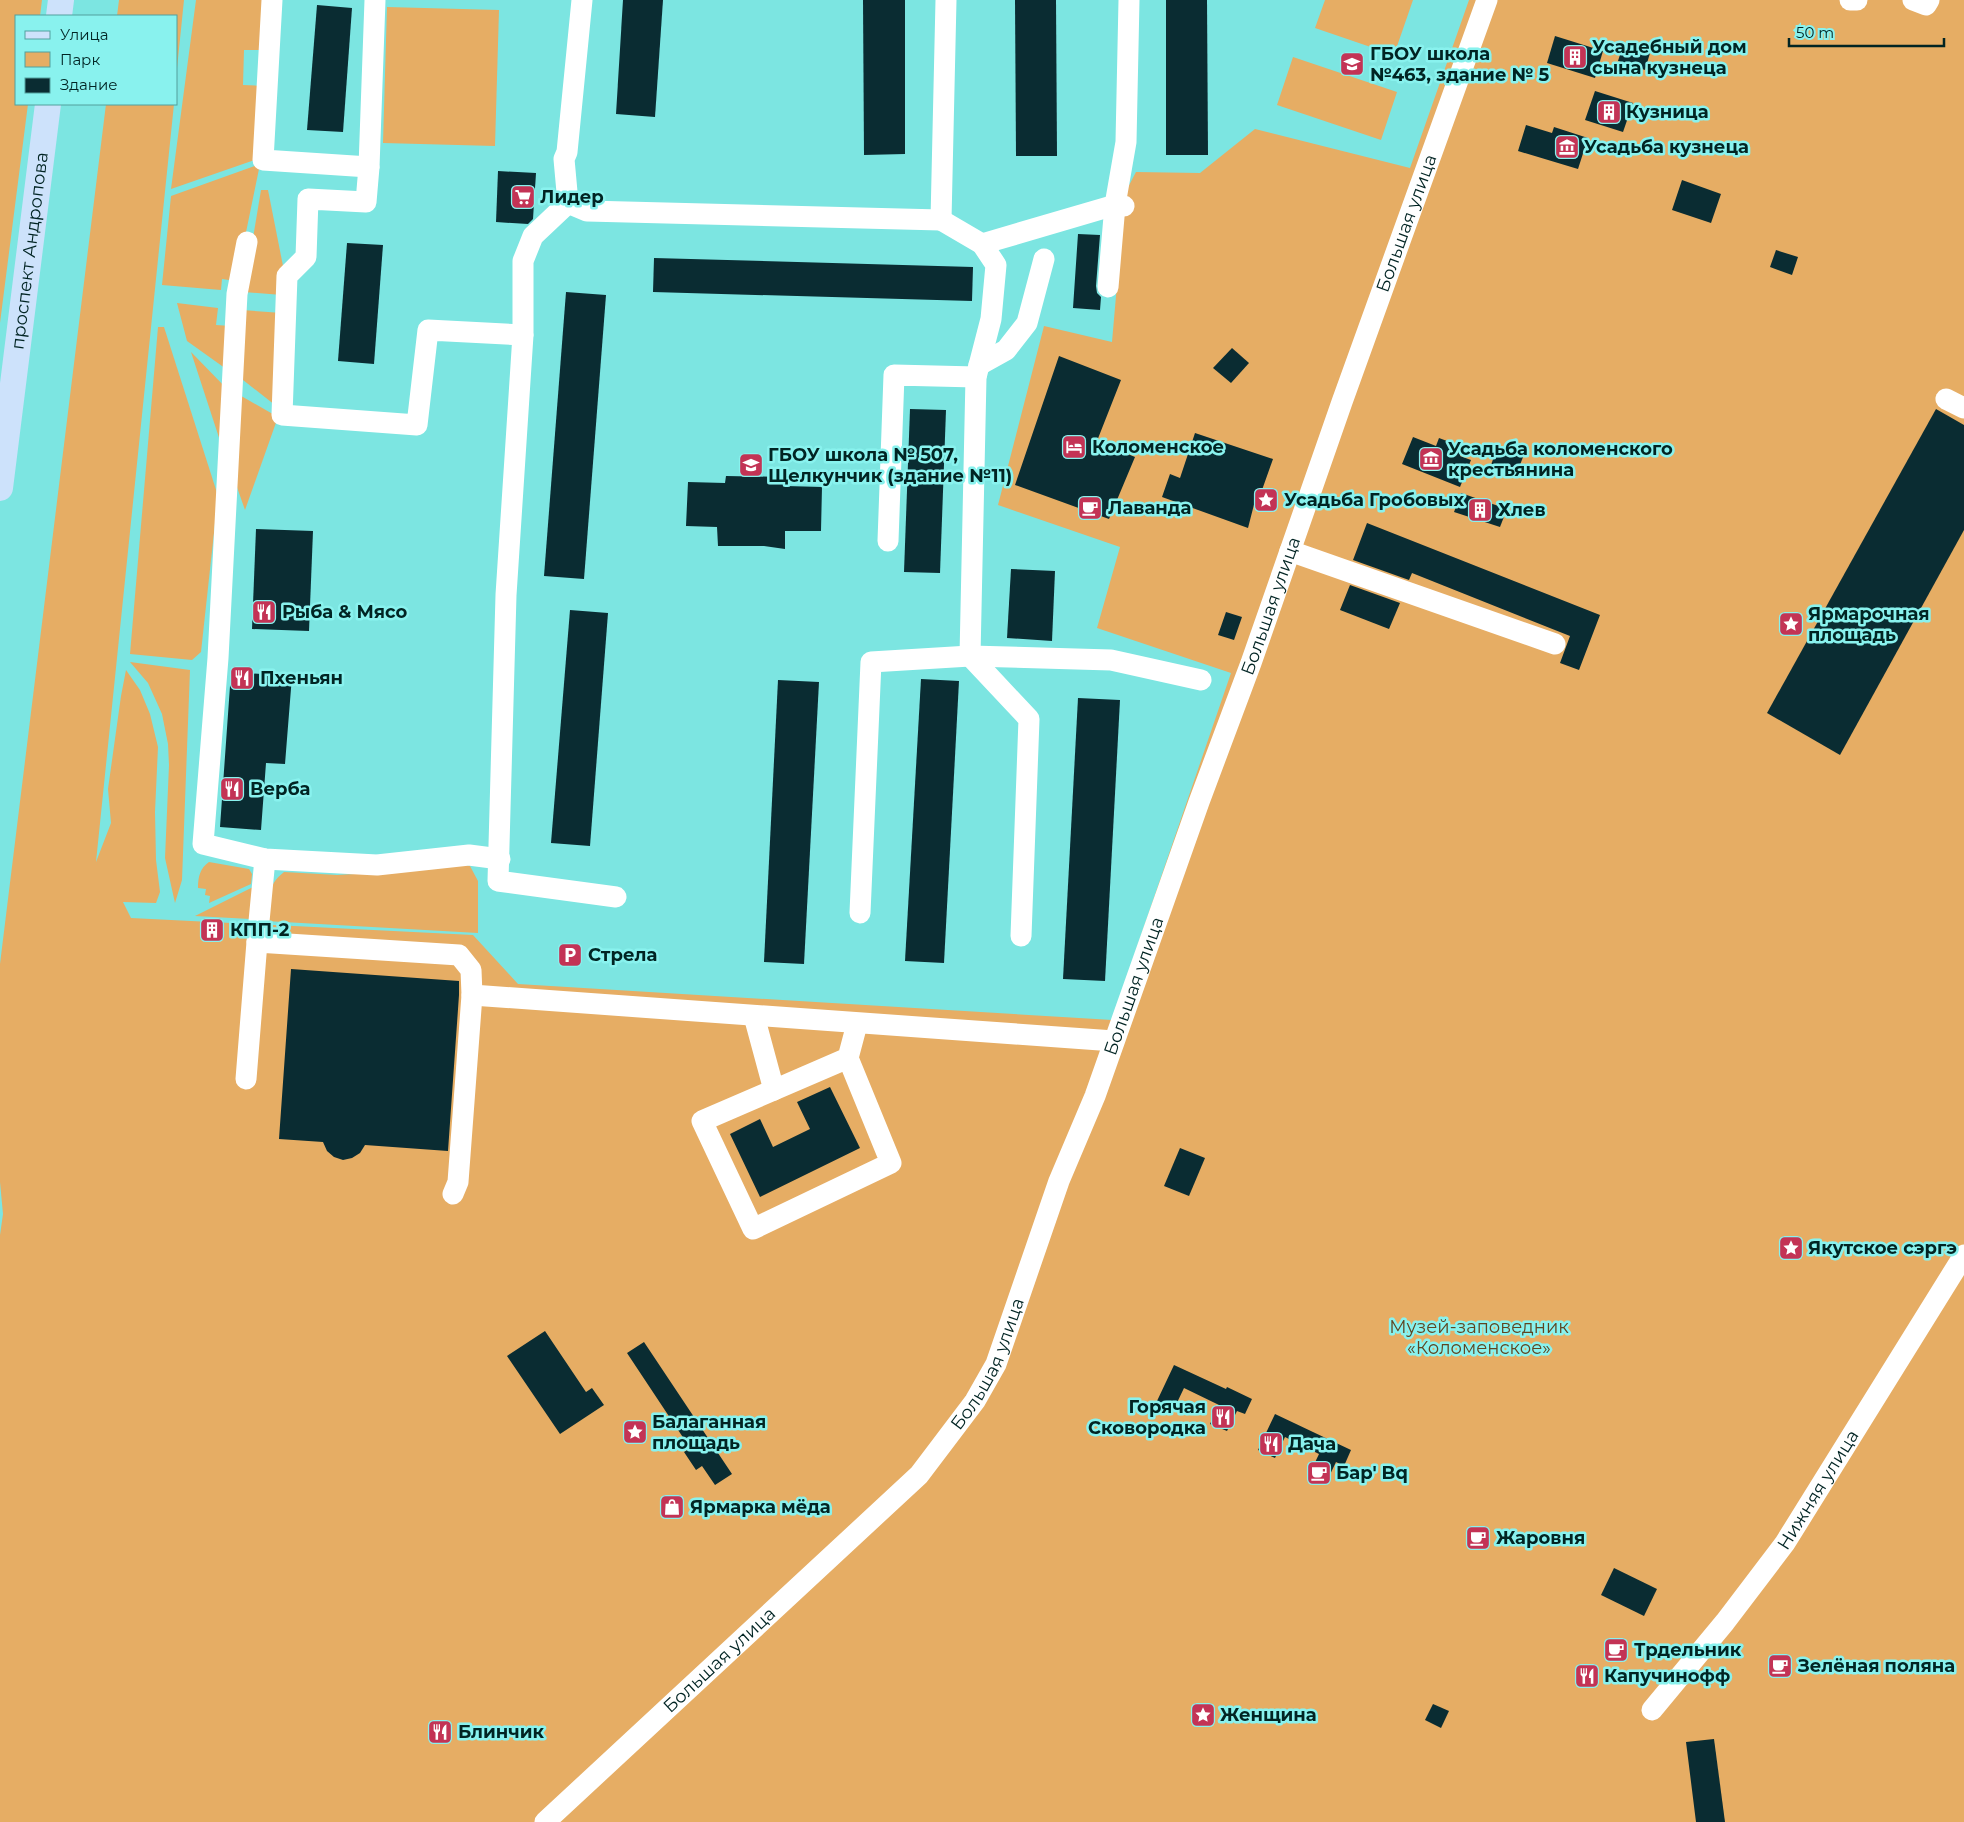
<svg xmlns="http://www.w3.org/2000/svg" width="1964" height="1822" font-family="Montserrat,sans-serif">
	<style>
		.green { fill: #e6ad64 }
		.building { fill: #0a2c32 }
		.lines { fill: none; stroke-linecap: round; stroke-linejoin: round }
		.minor { stroke: #fff; stroke-width: 21 }
		.major { stroke: #cde2fb; stroke-width: 26 }
		.labels { text-anchor: middle; stroke-width: 5; stroke-linejoin: round; paint-order: stroke }
		.poi-label { font-size: 18px; font-weight: bold; fill: #012423; stroke: #89f2ee; text-anchor: start }
		.street-label { font-size: 18px; fill: #012423; stroke: #89f2ee }
		.park-label { font-size: 18px; fill: #5f4521; stroke: #89f2ee }
	</style>
	<rect width="100%" height="100%" fill="#7ce5e1"/>
	<!-- green -->
	<g class="green">
		<path d="M0,0H42L40,16H16V104H28L0,323Z"/>
		<path d="M119,0H184L176,78V16H117Z"/>
		<path d="M196,0H269L265,50H244L243,85L264,86L260,158L171,189Z"/>
		<path d="M1325,0H1413L1394,55L1315,28Z"/>
		<path d="M1469,0H1964V1822H0V1235L3,1214L0,1182V964L106,104H174L96,862L111,823L108,789L121,696L126,670L140,690L150,714L158,747L155,812L156,860L160,892L156,903L123,902L131,918L473,935L518,984L1112,1020L1231,673L1097,628L1120,547L998,505L1044,326L1112,342L1125,193L1136,172L1200,173L1255,129L1410,168Z"/>
		<path d="M387,7L499,10L495,146L383,143Z"/>
		<path d="M1293,57L1397,92L1381,140L1277,105Z"/>
		<path d="M260,164L236,281L222,279L221,290L162,285L171,196Z"/>
		<path d="M261,190H268L284,271L282,295L244,292Z"/>
		<path d="M177,303L218,308L216,325L231,326L229,371L187,341Z"/>
		<path d="M242,310L282,313L280,409L238,376Z"/>
		<path d="M158,327H164L218,496L201,652L192,660L130,654Z"/>
		<path d="M191,352L229,391L225,456Z"/>
		<path d="M236,393L278,417L245,510L232,473Z"/>
		<path d="M130,662L190,670L182,880L175,903L165,858L169,765L168,744L162,714L148,683Z"/>
		<path d="M209,862L249,869L252,874L251,884L209,903L210,896L205,895L206,889L198,888C198,877 200,868 209,862Z"/>
		<path d="M453,862L470,866L478,881V933L266,921C268,901 266,886 284,872L337,875L390,872Z"/>
		<path d="M253,887L250,919L195,916Z"/>
	</g>
	<!-- building -->
	<g class="building">
		<path d="M623,0H663L655,117L616,114Z"/>
		<path d="M863,0H905V154L864,155Z"/>
		<path d="M1015,0H1056L1057,156H1016Z"/>
		<path d="M1166,0H1207L1208,155H1166Z"/>
		<path d="M317,5L352,8L343,132L307,130Z"/>
		<path d="M1555,36L1603,51L1595,78L1547,63Z"/>
		<path d="M1623,45L1650,53L1645,70L1618,61Z"/>
		<path d="M1595,91L1633,103L1623,132L1585,120Z"/>
		<path d="M1526,125L1552,133L1554,127L1588,138L1578,169L1518,151Z"/>
		<path d="M498,171L536,173L533,219L528,224L496,222Z"/>
		<path d="M1682,180L1721,194L1711,223L1672,210Z"/>
		<path d="M1078,234L1100,235L1096,286L1097,293L1101,297L1100,310L1073,308Z"/>
		<path d="M347,243L383,245L374,364L338,361Z"/>
		<path d="M1776,250L1798,257L1792,275L1770,267Z"/>
		<path d="M654,258L973,267L972,301L653,292Z"/>
		<path d="M566,292L606,295L584,579L544,576Z"/>
		<path d="M1232,348L1249,363L1231,383L1213,368Z"/>
		<path d="M1059,356L1121,380L1097,441L1135,457L1109,519L1015,485Z"/>
		<path d="M910,409L946,410L940,573L904,572Z"/>
		<path d="M1936,409L1964,425V530L1840,755L1767,713Z"/>
		<path d="M1195,433L1273,459L1262,490L1258,489L1248,528L1162,497L1170,474L1180,478Z"/>
		<path d="M1413,437L1436,446L1439,438L1463,447L1460,456L1471,460L1460,487L1402,464Z"/>
		<path d="M1497,448L1523,457L1517,473L1491,465Z"/>
		<path d="M726,476L785,477L786,486L822,487L821,531H785V549L764,546H718L717,527L686,526L688,482L725,483Z"/>
		<path d="M1461,493L1507,509L1500,527L1454,512Z"/>
		<path d="M1367,523L1600,615L1579,670L1560,663L1570,636L1412,573L1409,580L1353,560Z"/>
		<path d="M256,529L313,531L309,631L252,629Z"/>
		<path d="M1011,569L1055,571L1052,641L1007,638Z"/>
		<path d="M1350,585L1400,603L1389,629L1340,610Z"/>
		<path d="M570,610L608,613L590,846L551,843Z"/>
		<path d="M1226,612L1242,617L1234,640L1218,635Z"/>
		<path d="M231,672L292,676L285,764L266,763L261,830L220,827Z"/>
		<path d="M921,679L959,681L944,963L905,961Z"/>
		<path d="M778,680L819,682L804,964L764,962Z"/>
		<path d="M1078,698L1120,700L1105,981L1063,979Z"/>
		<path d="M201,922L224,923L223,939L200,937Z"/>
		<path d="M291,969L459,981V995L448,1151L365,1145L360,1153L352,1158L343,1160L334,1157L327,1151L323,1142L279,1139Z"/>
		<path d="M830,1087L860,1148L760,1197L730,1134L760,1119L773,1147L810,1129L797,1102Z"/>
		<path d="M1180,1148L1205,1158L1189,1196L1164,1186Z"/>
		<path d="M545,1331L586,1392L592,1388L604,1405L560,1434L507,1356Z"/>
		<path d="M644,1342L732,1474L715,1485L702,1466L696,1470L684,1452L690,1448L627,1353Z"/>
		<path d="M1174,1365L1226,1389L1227,1387L1252,1399L1245,1414L1237,1411L1227,1431L1210,1424L1219,1405L1184,1388L1174,1409L1157,1401Z"/>
		<path d="M1275,1414L1351,1450L1344,1466L1336,1462L1326,1483L1309,1475L1319,1454L1285,1437L1275,1458L1258,1450Z"/>
		<path d="M1614,1568L1657,1589L1644,1616L1601,1595Z"/>
		<path d="M1433,1704L1449,1711L1441,1728L1425,1720Z"/>
		<path d="M1714,1739L1725,1822H1696L1686,1742Z"/>
	</g>
	<g class="lines">
		<!-- minor -->
		<g class="minor">
			<path d="M272,0L263,160L369,167"/>
			<path d="M375,0L369,167L366,202L308,199L306,257L287,276L282,415L417,425L428,330L523,335"/>
			<path d="M582,0L567,152L564,159L568,203L587,211L941,220L946,0"/>
			<path d="M1850,0H1857"/>
			<path d="M1913,0L1926,5L1929,0"/>
			<path d="M568,203L533,236L523,261V335L506,595L498,881L616,897"/>
			<path d="M941,220L982,244L996,265L991,319L976,377L970,656L1029,719L1021,936"/>
			<path d="M247,242L237,294L218,658L203,844L265,859L377,865L469,855L500,859"/>
			<path d="M982,244L1115,205L1124,206"/>
			<path d="M1108,287L1115,205L1126,142L1129,0"/>
			<path d="M979,365L1006,350L1027,323L1044,259"/>
			<path d="M1946,399L1964,408"/>
			<path d="M888,541L894,375L976,377"/>
			<path d="M1290,551L1555,644"/>
			<path d="M860,913L871,662L970,656L1111,660L1201,680"/>
			<path d="M257,942L265,859"/>
			<path d="M754,1016L774,1090"/>
			<path d="M848,1058L891,1163L753,1229L702,1121L848,1058L857,1024"/>
			<path d="M246,1079L257,942L459,955L471,970L472,995L1114,1041"/>
			<path d="M453,1194L458,1182L472,995"/>
			<path id="s1" d="M1652,1710L1725,1622L1785,1543L1964,1255"/>
			<path id="s2" d="M545,1822L919,1475L975,1401L996,1364L1059,1181L1095,1096L1199,802L1251,663L1342,402L1487,0"/>
		</g>
		<!-- major -->
		<g class="major">
			<path d="M59,16L61,0"/>
			<path id="s3" d="M0,488L48,104"/>
		</g>
	</g>
	<!-- icons -->
	<defs>
		<symbol id="building-square" viewBox="-11 -11 22 22"><rect x="-9" y="-9" width="18" height="18" rx="4" fill="#c33355" stroke="#89f2ee"/><path d="M-4-6H4V6H1V3H-1V6H-4ZM-2.5-4.3h1.7v1.8h-1.7ZM.8-4.3h1.7v1.8H.8ZM-2.5-1h1.7V.8h-1.7ZM.8-1h1.7V.8H.8Z" fill="#fff"/></symbol>
		<symbol id="school-square" viewBox="-11 -11 22 22"><rect x="-9" y="-9" width="18" height="18" rx="4" fill="#c33355" stroke="#89f2ee"/><path d="M0-5L7-2L0 1L-7-2ZM-4 1L0 2.5L4 1V4Q0 6-4 4Z" fill="#fff"/></symbol>
		<symbol id="museum-square" viewBox="-11 -11 22 22"><rect x="-9" y="-9" width="18" height="18" rx="4" fill="#c33355" stroke="#89f2ee"/><path d="M0-6L6-3V-2H-6V-3ZM-5-1h2V3h-2ZM-1-1h2V3h-2ZM3-1h2V3H3ZM-6 4H6V6H-6Z" fill="#fff"/></symbol>
		<symbol id="supermarket-square" viewBox="-11 -11 22 22"><rect x="-9" y="-9" width="18" height="18" rx="4" fill="#c33355" stroke="#89f2ee"/><path d="M-6-5.5h2.5l.6 2H6L4.5 2H-2.5L-4.4-4H-6ZM-1.5 3.2a1.3 1.3 0 1 0 .1 0ZM3 3.2a1.3 1.3 0 1 0 .1 0Z" fill="#fff"/></symbol>
		<symbol id="hotel-square" viewBox="-11 -11 22 22"><rect x="-9" y="-9" width="18" height="18" rx="4" fill="#c33355" stroke="#89f2ee"/><path d="M-6-4.5h1.5V1H6V5H4.5V3h-9V5H-6ZM-4 0a1.8 1.8 0 1 1 3.6 0ZM.5 0V-2.5h3Q6-2.5 6 0Z" fill="#fff"/></symbol>
		<symbol id="sight-square" viewBox="-11 -11 22 22"><rect x="-9" y="-9" width="18" height="18" rx="4" fill="#c33355" stroke="#89f2ee"/><path d="M0-6L1.8-2.2L6-1.7L2.9 1.2L3.7 5.4L0 3.3L-3.7 5.4L-2.9 1.2L-6-1.7L-1.8-2.2Z" fill="#fff"/></symbol>
		<symbol id="cafe-square" viewBox="-11 -11 22 22"><rect x="-9" y="-9" width="18" height="18" rx="4" fill="#c33355" stroke="#89f2ee"/><path d="M-5.5-4.5H6V0H3Q3 3.5 0 3.5H-2.5Q-5.5 3.5-5.5 0ZM3-3.2v2h1.7v-2ZM-6 4.5H4V6H-6Z" fill="#fff"/></symbol>
		<symbol id="restaurant-square" viewBox="-11 -11 22 22"><rect x="-9" y="-9" width="18" height="18" rx="4" fill="#c33355" stroke="#89f2ee"/><path d="M-5-6h1v4h1v-4h1v4h1v-4h1v5L-1.5 .5V6h-2V.5L-5-1ZM5-6V6H3V1.5H1.5Q1.5-4 5-6Z" fill="#fff"/></symbol>
		<symbol id="parking-square" viewBox="-11 -11 22 22"><rect x="-9" y="-9" width="18" height="18" rx="4" fill="#c33355" stroke="#89f2ee"/><path d="M-3.5-5.5H1a3.5 3.5 0 0 1 0 7H-1V5.5H-3.5ZM-1-3.4V-.6H.8a1.4 1.4 0 0 0 0-2.8Z" fill="#fff"/></symbol>
		<symbol id="shop-square" viewBox="-11 -11 22 22"><rect x="-9" y="-9" width="18" height="18" rx="4" fill="#c33355" stroke="#89f2ee"/><path d="M-5-2.5h2.3a2.7 3.5 0 0 1 5.4 0H5L5.5 6h-11ZM-1.5-2.5h3a1.5 2.3 0 0 0-3 0Z" fill="#fff"/></symbol>
	</defs>
	<g fill-rule="evenodd">
		<use href="#building-square" x="1561" y="43" width="28" height="28"/>
		<use href="#school-square" x="1338" y="50" width="28" height="28"/>
		<use href="#building-square" x="1595" y="98" width="28" height="28"/>
		<use href="#museum-square" x="1553" y="133" width="28" height="28"/>
		<use href="#supermarket-square" x="509" y="183" width="28" height="28"/>
		<use href="#hotel-square" x="1060" y="433" width="28" height="28"/>
		<use href="#museum-square" x="1417" y="445" width="28" height="28"/>
		<use href="#school-square" x="737" y="451" width="28" height="28"/>
		<use href="#sight-square" x="1252" y="486" width="28" height="28"/>
		<use href="#cafe-square" x="1076" y="494" width="28" height="28"/>
		<use href="#building-square" x="1466" y="496" width="28" height="28"/>
		<use href="#restaurant-square" x="250" y="598" width="28" height="28"/>
		<use href="#sight-square" x="1777" y="610" width="28" height="28"/>
		<use href="#restaurant-square" x="228" y="664" width="28" height="28"/>
		<use href="#restaurant-square" x="218" y="775" width="28" height="28"/>
		<use href="#building-square" x="198" y="916" width="28" height="28"/>
		<use href="#parking-square" x="556" y="941" width="28" height="28"/>
		<use href="#sight-square" x="1777" y="1234" width="28" height="28"/>
		<use href="#restaurant-square" x="1209" y="1403" width="28" height="28"/>
		<use href="#sight-square" x="621" y="1418" width="28" height="28"/>
		<use href="#restaurant-square" x="1257" y="1430" width="28" height="28"/>
		<use href="#cafe-square" x="1305" y="1459" width="28" height="28"/>
		<use href="#shop-square" x="658" y="1493" width="28" height="28"/>
		<use href="#cafe-square" x="1464" y="1524" width="28" height="28"/>
		<use href="#cafe-square" x="1602" y="1636" width="28" height="28"/>
		<use href="#cafe-square" x="1766" y="1652" width="28" height="28"/>
		<use href="#restaurant-square" x="1573" y="1662" width="28" height="28"/>
		<use href="#sight-square" x="1189" y="1701" width="28" height="28"/>
		<use href="#restaurant-square" x="426" y="1718" width="28" height="28"/>
	</g>
	<g class="labels">
		<!-- poi labels -->
		<g class="poi-label">
			<text x="1592" y="53">Усадебный дом<tspan x="1592" dy="21">сына кузнеца</tspan></text>
			<text x="1370" y="60">ГБОУ школа<tspan x="1370" dy="21">№463, здание № 5</tspan></text>
			<text x="1626" y="118">Кузница</text>
			<text x="1584" y="153">Усадьба кузнеца</text>
			<text x="540" y="203">Лидер</text>
			<text x="1092" y="453">Коломенское</text>
			<text x="1448" y="455">Усадьба коломенского<tspan x="1448" dy="21">крестьянина</tspan></text>
			<text x="768" y="461">ГБОУ школа № 507,<tspan x="768" dy="21">Щелкунчик (здание №11)</tspan></text>
			<text x="1284" y="506">Усадьба Гробовых</text>
			<text x="1108" y="514">Лаванда</text>
			<text x="1498" y="516">Хлев</text>
			<text x="282" y="618">Рыба &amp; Мясо</text>
			<text x="1808" y="620">Ярмарочная<tspan x="1808" dy="21">площадь</tspan></text>
			<text x="260" y="684">Пхеньян</text>
			<text x="250" y="795">Верба</text>
			<text x="230" y="936">КПП-2</text>
			<text x="588" y="961">Стрела</text>
			<text x="1808" y="1254">Якутское сэргэ</text>
			<text x="1206" y="1413" text-anchor="end">Горячая<tspan x="1206" dy="21">Сковородка</tspan></text>
			<text x="652" y="1428">Балаганная<tspan x="652" dy="21">площадь</tspan></text>
			<text x="1288" y="1450">Дача</text>
			<text x="1336" y="1479">Бар' Bq</text>
			<text x="690" y="1513">Ярмарка мёда</text>
			<text x="1496" y="1544">Жаровня</text>
			<text x="1634" y="1656">Трдельник</text>
			<text x="1798" y="1672">Зелёная поляна</text>
			<text x="1604" y="1682">Капучинофф</text>
			<text x="1220" y="1721">Женщина</text>
			<text x="458" y="1738">Блинчик</text>
		</g>
		<!-- street labels -->
		<g class="street-label">
			<text dy="6" stroke="none"><textPath href="#s2" startOffset="1858">Большая улица</textPath></text>
			<text dy="6" stroke="none"><textPath href="#s3" startOffset="239">проспект Андропова</textPath></text>
			<text dy="6" stroke="none"><textPath href="#s2" startOffset="1452">Большая улица</textPath></text>
			<text dy="6" stroke="none"><textPath href="#s2" startOffset="1048">Большая улица</textPath></text>
			<text dy="6" stroke="none"><textPath href="#s2" startOffset="642">Большая улица</textPath></text>
			<text dy="6" stroke="none"><textPath href="#s1" startOffset="276">Нижняя улица</textPath></text>
			<text dy="6" stroke="none"><textPath href="#s2" startOffset="238">Большая улица</textPath></text>
		</g>
		<!-- park labels -->
		<g class="park-label">
			<text x="1479" y="1333">Музей-заповедник<tspan x="1479" dy="21">«Коломенское»</tspan></text>
		</g>
	</g>
	<!-- legend -->
	<rect x="15" y="15" width="162" height="90" fill="#89f2ee" stroke="#53a09d"/>
	<rect x="25" y="31" width="25" height="8" fill="#cde2fb" stroke="#53a09d"/>
	<text x="60" y="40" font-size="15" fill="#012423">Улица</text>
	<rect x="25" y="52" width="25" height="15" fill="#e6ad64" stroke="#53a09d"/>
	<text x="60" y="65" font-size="15" fill="#012423">Парк</text>
	<rect x="25" y="78" width="25" height="15" fill="#0a2c32" stroke="#53a09d"/>
	<text x="60" y="90" font-size="15" fill="#012423">Здание</text>
	<!-- scale -->
	<path d="M1789 38v8h155v-8" fill="none" stroke="#012423" stroke-width="2.5"/>
	<text x="1796" y="38" font-size="15" fill="#012423" stroke="#89f2ee" stroke-width="4" paint-order="stroke">50 m</text>
</svg>
